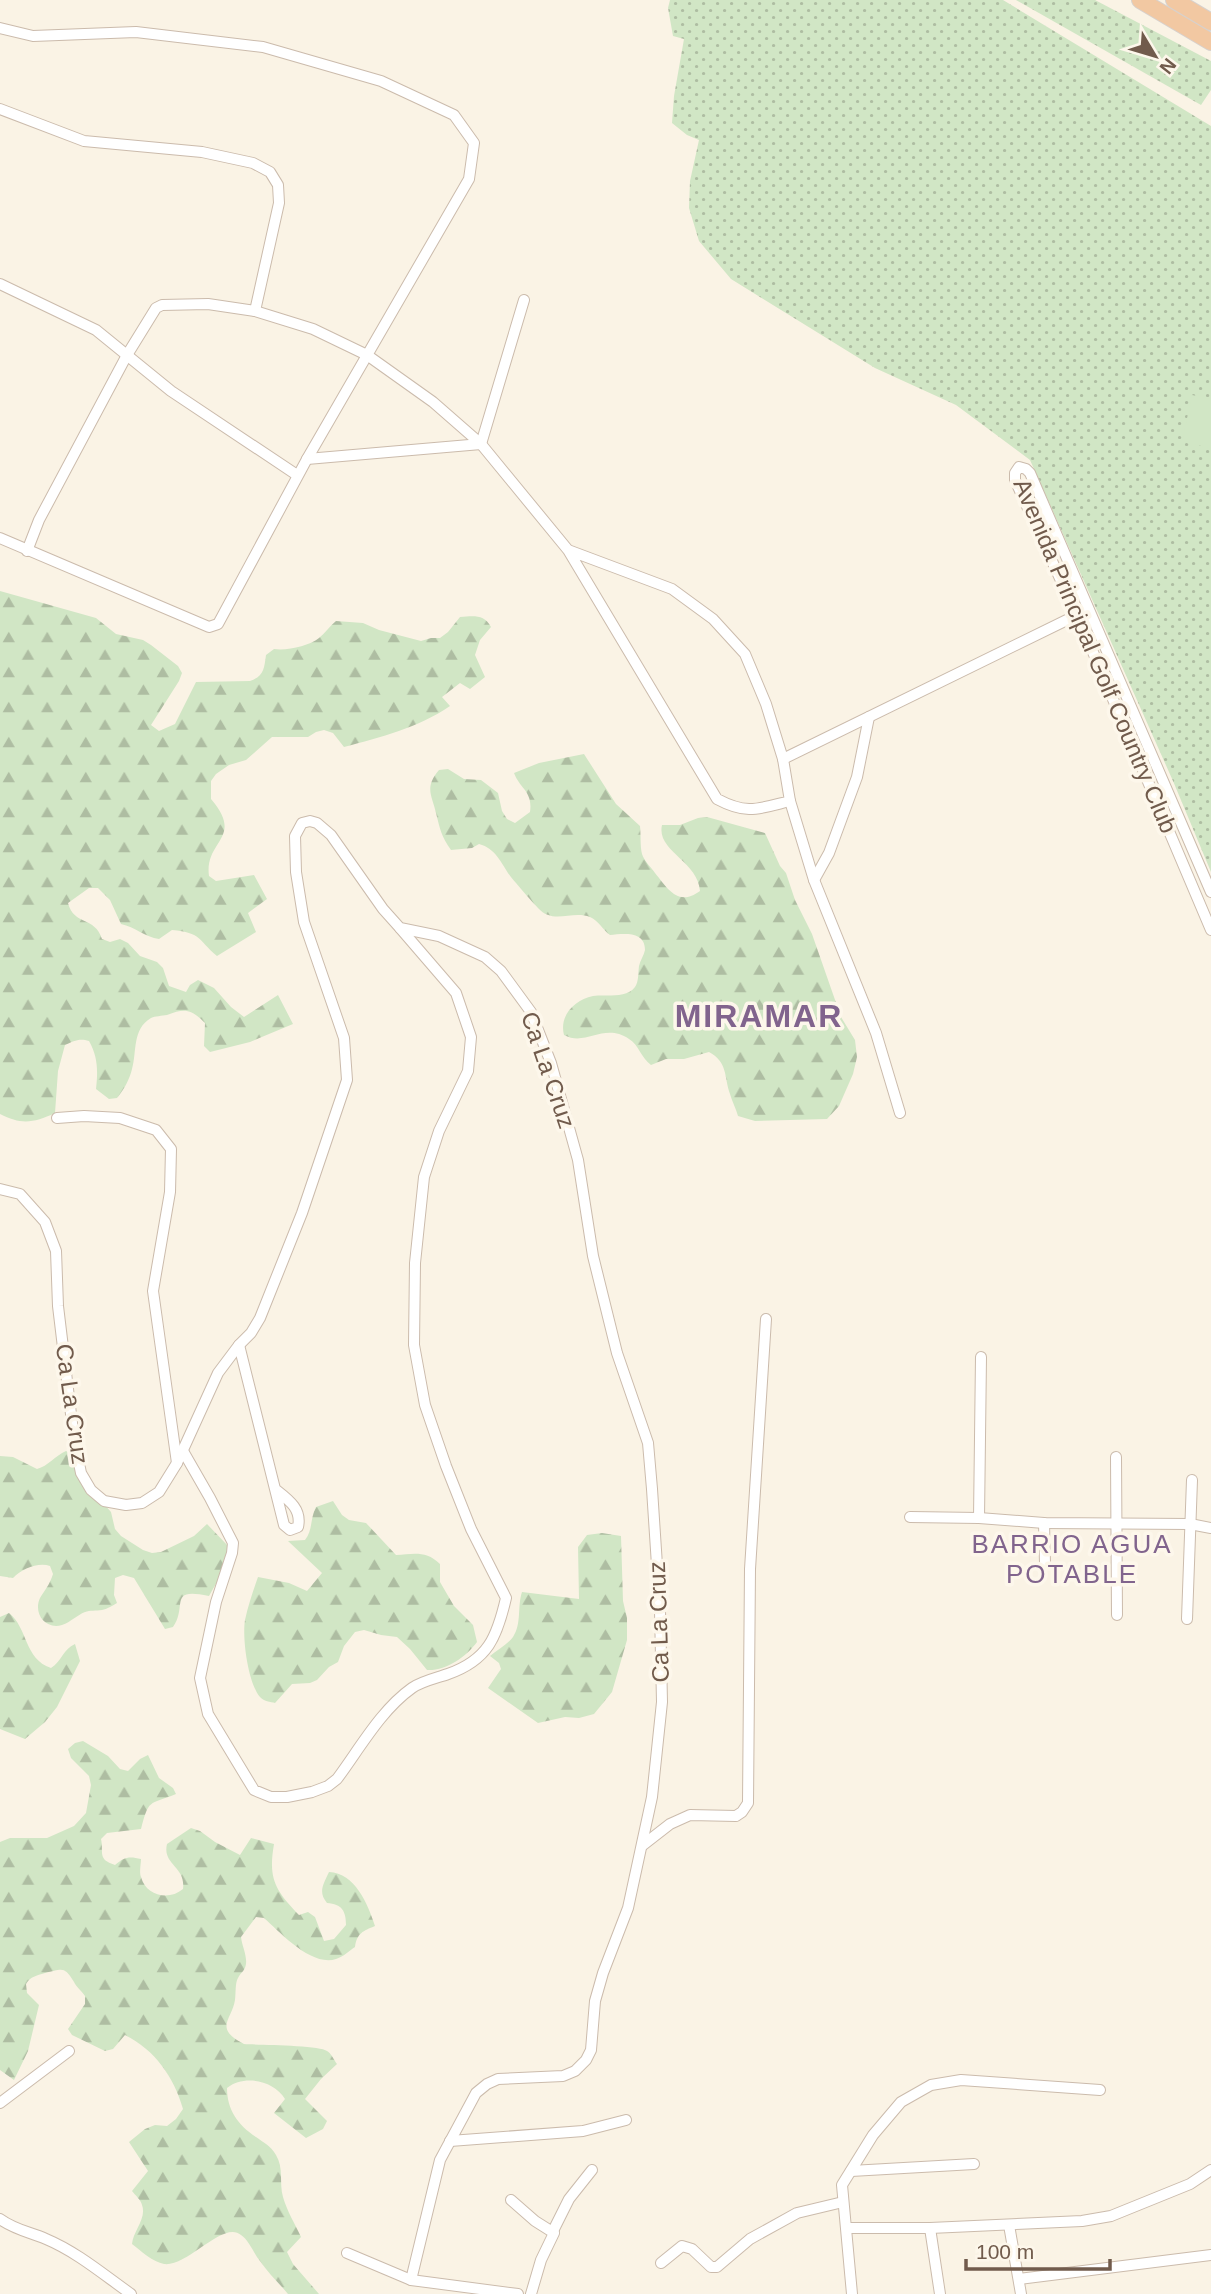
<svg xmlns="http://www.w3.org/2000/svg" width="1211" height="2294" font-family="Arial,sans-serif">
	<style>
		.grass { fill: url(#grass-dots) }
		.forest { fill: url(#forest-firs) }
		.park { fill: #d1e6c5 }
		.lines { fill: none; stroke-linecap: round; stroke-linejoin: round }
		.minor-casing { stroke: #cbbbac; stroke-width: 12 }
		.trunk-casing { stroke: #d7d1cd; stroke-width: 18 }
		.minor { stroke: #fff; stroke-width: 10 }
		.trunk { stroke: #f2c8a2; stroke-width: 16 }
		.labels { text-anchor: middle; stroke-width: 7; stroke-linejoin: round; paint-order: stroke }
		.street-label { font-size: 24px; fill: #715b4c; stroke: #fdf7eb }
		.neighbourhood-label { font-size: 26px; letter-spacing: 2px; fill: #81648d; stroke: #fdf7eb }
		.district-label { font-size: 32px; font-weight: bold; letter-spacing: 2px; fill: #81648d; stroke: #fdf7eb }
	</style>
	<defs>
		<pattern id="grass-dots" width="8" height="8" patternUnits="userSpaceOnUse" patternTransform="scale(1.75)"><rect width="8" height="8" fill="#d1e6c5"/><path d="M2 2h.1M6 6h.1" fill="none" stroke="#aebda2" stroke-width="1.8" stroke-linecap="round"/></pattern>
		<pattern id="forest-firs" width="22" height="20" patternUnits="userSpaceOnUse" patternTransform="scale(1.75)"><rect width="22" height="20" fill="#d1e6c5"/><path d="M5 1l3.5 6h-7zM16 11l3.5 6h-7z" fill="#aebda2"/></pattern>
	</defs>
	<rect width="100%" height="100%" fill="#faf3e5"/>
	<!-- grass -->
	<g class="grass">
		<path d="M670,0H1003L1211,126V872L1173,781L1030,460L956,405L875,368L731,279L699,241L689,208L690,181L699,140L687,135L672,123L674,96L684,39L673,36L668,8Z"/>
		<path d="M1016,0H1095L1211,61V90L1201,105Z"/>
	</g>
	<!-- forest -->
	<g class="forest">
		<path d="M0,591L96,618L116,634L143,640L151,645L178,666L182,673L179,681L151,725L159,731L175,724L196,682L250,681C264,676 264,669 266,655L274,649C287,651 309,646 319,638C325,633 330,626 336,621L363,623L379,630L421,641L431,638H440L448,632L460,617C474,616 484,614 491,627L480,640L475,655L485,677L470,689L460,683L442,697L450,706C418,728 381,737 344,747L333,733L324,730L316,732L308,737H272L246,760L229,765L216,774L211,781V799C245,839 204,840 209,876L216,881L254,875L267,899L248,913L256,932L217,956C197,939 202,933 172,930L159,939C145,937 135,927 121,924L110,900L98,888H89L68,903C74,926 95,916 102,939L110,942L120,939L128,943L140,956L157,962L163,968L169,986L186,992L190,985L198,980L214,988L231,1007L244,1017L278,995L293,1024L250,1042L210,1052L204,1046L205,1023C191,1009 185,1008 167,1015C162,1016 155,1016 151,1018C132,1029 137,1052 132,1069C130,1078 124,1090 117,1098L109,1099L96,1089C98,1071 98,1057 89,1041C79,1038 74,1041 65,1045L58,1071L55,1113C34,1123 21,1125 0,1114Z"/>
		<path d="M584,754L616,804L640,826C641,835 640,846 642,854C644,861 651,867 655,873C668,889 678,907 700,891C698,861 656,851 662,825H680L698,818L707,817L765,833L780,866L786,873L795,900L812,934L841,1017L855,1040L857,1057L853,1074L839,1106L827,1119L755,1121L738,1116C736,1109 732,1101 730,1094C724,1077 728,1062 709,1052L684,1059H666L651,1065C641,1058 639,1045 629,1039C604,1022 586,1047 564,1035C559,1016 574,1000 593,996C605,994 626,999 635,987C639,981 638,973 639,966C640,961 644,955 645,950C645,930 622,934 610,935C603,930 598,920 590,917C572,910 553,925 538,908C530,900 523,891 516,883C503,870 499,849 479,844L472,848L451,850C441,836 440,829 436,813C432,795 424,788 439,770L448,769L464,779L481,780L498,793L502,811L507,819L515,823L530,812C533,791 520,789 514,773L539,763Z"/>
		<path d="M66,1451L73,1455V1464L83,1486L92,1497L104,1504L111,1512L115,1529L121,1536L143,1550L152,1553L161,1552L194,1536L207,1524L229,1547L222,1573L209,1596C167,1587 188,1606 173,1627L165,1629L134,1578L123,1575L115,1578L114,1595L117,1603C112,1606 107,1609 102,1610C96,1611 90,1610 85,1612C77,1615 71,1622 62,1625C45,1630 33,1613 40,1598C45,1590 50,1584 53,1574L50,1566C38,1562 22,1569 13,1578L0,1576V1456L13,1457L37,1469C48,1466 55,1456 66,1451Z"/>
		<path d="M333,1501L342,1515L349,1520L366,1523L396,1555C413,1554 426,1550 440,1564V1582L454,1606L473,1625L477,1642C466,1657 446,1671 427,1670L410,1649L397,1637L381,1635L364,1630L355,1632L344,1646L338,1662L329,1667L317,1680L310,1683L292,1684L275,1703C271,1702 263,1701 260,1697C248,1683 242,1638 245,1620C248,1606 253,1591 258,1577L289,1583L307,1591L322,1573L288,1541L305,1540C313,1530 310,1518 316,1507Z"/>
		<path d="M602,1533L621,1536L623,1601L627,1618V1640L612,1692L594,1714L579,1718L565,1717L538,1723L488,1688L501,1669L499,1663L490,1656C497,1650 508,1644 513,1637C522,1623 517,1607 522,1592L579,1599L578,1547L587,1535Z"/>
		<path d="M9,1613C28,1628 24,1659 51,1668C62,1661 63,1649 75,1644L80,1661L57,1707L45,1722L25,1739L0,1729V1617Z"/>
		<path d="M83,1741L108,1756L120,1769L128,1771L140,1759L148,1755L159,1778L173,1788L176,1794C148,1805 149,1799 141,1829L107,1833L101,1839C104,1853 97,1859 115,1865C124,1857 129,1856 141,1859C141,1864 139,1872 141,1877C146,1896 169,1901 183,1889C186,1866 162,1865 167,1844L191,1828L200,1831L215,1842L240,1855L251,1838L274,1844C268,1879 275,1890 299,1915L308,1912L315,1917L324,1941L334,1939L346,1925C346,1911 342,1904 327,1903C318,1892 323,1885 329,1872C355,1873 368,1904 375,1926C363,1931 357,1933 355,1947C349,1951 343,1957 336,1959C311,1967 280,1932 264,1918L256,1917L241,1937C242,1946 247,1955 246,1964C245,1971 241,1972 238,1978C235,1983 236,1993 235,2000C232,2020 213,2028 244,2044C258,2045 320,2045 327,2051C331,2053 334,2060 337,2064L321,2079L305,2099L327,2121L323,2129L306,2138L274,2113L285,2099C274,2081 245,2074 227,2088C227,2110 238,2125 256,2137C264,2143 270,2145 276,2155C284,2168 279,2183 283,2197C287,2211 295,2224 301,2237L287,2252L293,2264L319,2294H288C279,2283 268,2273 260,2261C254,2254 249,2240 241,2235C223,2220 188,2267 164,2264C153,2262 141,2251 132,2244C133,2231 147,2218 142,2205C141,2200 135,2195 132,2191L148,2171L129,2142L145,2129L155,2125L167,2126L176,2119L183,2109C174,2077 155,2050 125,2035L113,2049L105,2051L72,2035L68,2029L85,2004V1996C82,1991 76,1987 74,1982C64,1966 63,1969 45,1973C36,1976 31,1976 26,1984L27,1993L39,2005L28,2051L14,2080L0,2070V1842L10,1838H47L74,1826L86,1813L91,1785L89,1776L71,1758L68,1749L75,1743Z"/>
	</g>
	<!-- park -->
	<path class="park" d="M1192,395L1211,399V448L1182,442Z"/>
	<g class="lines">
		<defs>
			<g id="minor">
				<path d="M0,28L33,36L136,32L263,47L381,81L454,115L474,143L469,179L307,459L218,624L209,627L0,538"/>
				<path d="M0,109L84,141L202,152L253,163L270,172L278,185L279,203L255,311L313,329L367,355L433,402L481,444L568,550L717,799C747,815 758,809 790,801L783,759L766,704L745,654L713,619L672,589L568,550"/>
				<path d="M0,284L96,330L171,391L297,475"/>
				<path d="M307,459L481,444L524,300"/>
				<path d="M27,551L39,520L127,355L156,308L162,305L208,304L255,311"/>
				<path d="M783,759L1077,615V611"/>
				<path d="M790,801L814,880L876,1033L900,1113"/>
				<path d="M814,880L829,853L857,777L869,717"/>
				<path d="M1211,892L1030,473L1026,469L1019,467L1015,473V480L1084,631L1211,930"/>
				<path d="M57,1118L84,1116L120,1118L156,1130L171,1149L170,1192L153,1291L177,1463"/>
				<path d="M0,1189L20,1194L45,1222L56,1251L58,1306L74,1439L81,1473L91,1490L104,1501L126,1505L142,1503L159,1492L177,1463L218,1373L239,1345L251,1333L260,1318L302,1213L347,1080L344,1038L304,922L296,872L295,836L302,823L310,821L317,823L331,835L383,909L400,928L439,936L485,957L501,971L531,1012L551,1063L578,1160L593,1256L617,1353L648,1443L652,1489L660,1611L662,1702L652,1797L628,1908L603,1973L595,2001L591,2050L586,2060L575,2071L563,2076L498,2079L487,2084L476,2093L440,2160L411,2280"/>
				<path d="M239,1345L284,1525L290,1530L298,1527C302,1509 289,1500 275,1489"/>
				<path d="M183,1451L210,1498L233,1543L232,1553L216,1602L200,1678L208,1714L254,1790L271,1797H287L312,1792L328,1786L337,1779C360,1748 381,1710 412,1688C422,1681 437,1678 448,1674C488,1660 497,1637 506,1598L471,1529L446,1466L425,1405L414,1345L415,1263L424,1177L439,1131L468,1071L471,1037L456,993L400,928"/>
				<path d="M1116,1457L1117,1615"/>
				<path d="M910,1517L979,1518L1044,1523L1190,1524L1211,1528"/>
				<path d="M979,1518L981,1357"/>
				<path d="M1044,1523L1045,1563"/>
				<path d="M1187,1619L1192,1480"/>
				<path d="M643,1845L670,1824L690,1815L736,1816L742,1812L748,1803L750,1569L766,1319"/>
				<path d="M0,2103L69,2051"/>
				<path d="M450,2141L583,2131L626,2120"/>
				<path d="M851,2171L974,2164"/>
				<path d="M511,2200L535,2221L554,2233L541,2260L531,2294"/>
				<path d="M0,2219C15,2230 30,2232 46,2239C77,2252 104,2275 131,2294"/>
				<path d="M1009,2225L1021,2294"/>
				<path d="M847,2228H930L1082,2221L1111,2216L1190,2184L1211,2170"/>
				<path d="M930,2228L940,2294"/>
				<path d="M553,2231L569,2199L592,2170"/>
				<path d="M347,2253L411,2280L518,2294"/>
				<path d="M661,2263L682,2246L692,2249L711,2267H717L750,2239L797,2213L843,2202"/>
				<path d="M1019,2279L1211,2255"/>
				<path d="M852,2294L842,2185L873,2135L901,2102L931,2085L961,2080L1100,2090"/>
			</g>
			<g id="trunk">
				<path d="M1140,0L1211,42"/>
				<path d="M1174,0L1211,22"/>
			</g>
		</defs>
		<!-- minor casing -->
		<use href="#minor" class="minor-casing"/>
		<!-- trunk casing -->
		<use href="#trunk" class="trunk-casing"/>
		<!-- minor -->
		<use href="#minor" class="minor"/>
		<!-- trunk -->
		<use href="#trunk" class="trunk"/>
	</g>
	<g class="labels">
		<!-- street labels -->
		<g class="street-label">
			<text transform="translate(1095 656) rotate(67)" y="8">Avenida Principal Golf Country Club</text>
			<text transform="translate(548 1070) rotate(71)" y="8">Ca La Cruz</text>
			<text transform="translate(72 1404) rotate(82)" y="8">Ca La Cruz</text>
			<text transform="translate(659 1622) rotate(-92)" y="8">Ca La Cruz</text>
		</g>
		<!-- neighbourhood labels -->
		<g class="neighbourhood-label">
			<text x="1072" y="1553">BARRIO AGUA<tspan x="1072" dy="30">POTABLE</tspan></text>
		</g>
		<!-- district labels -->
		<g class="district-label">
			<text x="759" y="1027">MIRAMAR</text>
		</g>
	</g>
	<!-- north arrow -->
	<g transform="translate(1155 56) rotate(128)" stroke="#fdf7eb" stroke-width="5" paint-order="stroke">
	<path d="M0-5L12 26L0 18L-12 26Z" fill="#715b4c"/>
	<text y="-10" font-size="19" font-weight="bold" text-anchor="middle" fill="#715b4c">N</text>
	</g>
	<!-- scale -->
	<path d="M966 2259v10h144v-10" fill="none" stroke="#715b4c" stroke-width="3.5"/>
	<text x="976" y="2259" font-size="21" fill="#715b4c" stroke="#fdf7eb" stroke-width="5" paint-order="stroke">100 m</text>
</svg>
